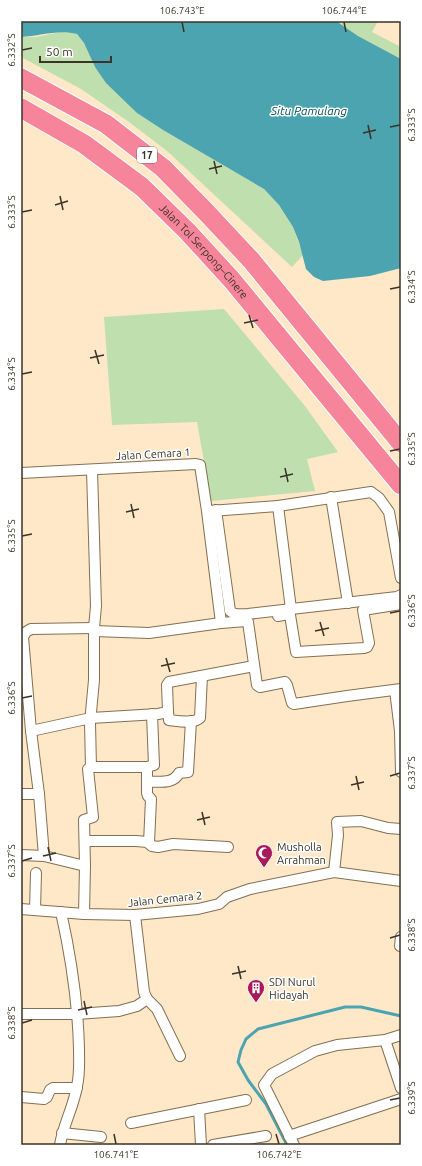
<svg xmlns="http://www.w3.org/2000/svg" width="422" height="1166" font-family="Ubuntu,sans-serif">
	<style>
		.green { fill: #bfdfae }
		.water { fill: #4ba4b0 }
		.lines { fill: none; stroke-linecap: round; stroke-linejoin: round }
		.stream { stroke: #4ba4b0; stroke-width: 3 }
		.minor-casing { stroke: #836f52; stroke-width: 12 }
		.motorway-casing { stroke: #fff; stroke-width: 21 }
		.minor { stroke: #fff; stroke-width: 10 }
		.motorway { stroke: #f6849a; stroke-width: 19 }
		.ticks { fill: none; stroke: #3b3326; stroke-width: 1.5 }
		.labels { text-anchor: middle; stroke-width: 3; stroke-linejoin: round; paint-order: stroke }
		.shield { fill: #fff; stroke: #767067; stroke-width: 1 }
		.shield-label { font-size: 10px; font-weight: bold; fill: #3b3326 }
		.street-label { font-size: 11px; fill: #3b3326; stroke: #fff }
		.poi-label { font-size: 11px; fill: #3b3326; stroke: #fff; text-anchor: start }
		.water-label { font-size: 12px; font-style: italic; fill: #00515b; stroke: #fff }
		.neatline { fill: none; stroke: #3b3326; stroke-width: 1.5 }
		.ticks-label { font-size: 10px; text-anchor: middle; fill: #3b3326 }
	</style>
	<rect width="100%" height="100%" fill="#ffe8c8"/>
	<!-- green -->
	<g class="green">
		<path d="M336,21H378L372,32L401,47V59L358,36Z"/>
		<path d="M66,31L77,34L84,43L95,67L137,113L163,130L264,189L279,205L293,227L303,255L292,267L167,151L129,122L81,89L21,57V37H36Z"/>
		<path d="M224,309L305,406L338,452L307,459L315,491L211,501L197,422L112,425L104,317Z"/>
	</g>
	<!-- water -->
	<path class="water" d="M21,21H336L358,36L401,59V268L370,276L323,281L314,277L306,269L299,242L293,227L279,205L264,189L163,130L137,113L106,83L95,67L84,43L77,34C59,29 40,36 21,37Z"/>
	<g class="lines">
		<!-- stream -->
		<path class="stream" d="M287,1145L266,1104L248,1080L238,1062L241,1050L246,1039L258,1029L345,1007H361L401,1016"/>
		<defs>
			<g id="minor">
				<path d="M21,473L196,464L200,465L207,511L221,623"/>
				<path d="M331,497L348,603"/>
				<path d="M278,506L291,609"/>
				<path d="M216,510L230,611C235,616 241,614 248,614L397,597L401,595"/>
				<path d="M210,511L278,506L371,492L379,498L389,512L401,578"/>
				<path d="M278,616L288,614L290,615L296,652L364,648L367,647L369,643L363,610L401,604"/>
				<path d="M94,631L149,633L221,623L246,621L248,622L257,685L260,687L285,682L287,685L292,703L294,704L347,696L401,689"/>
				<path d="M395,690L400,731L401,772"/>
				<path d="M168,712L169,720C178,721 193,724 200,718L202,676"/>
				<path d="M31,731L91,718L158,714L168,712L167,685L169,682L254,666"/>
				<path d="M91,767H147"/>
				<path d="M147,782C159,781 173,785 179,773L188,772L191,721"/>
				<path d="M21,794H39"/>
				<path d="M85,841H136L147,842L152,846L158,847L173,844L228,847"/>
				<path d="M149,843L151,799L148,796L147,793V767L154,765L152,714"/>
				<path d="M21,855L44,856L85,866"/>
				<path d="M44,856L39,794L31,731L23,637L26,632L31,629L94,628"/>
				<path d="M334,872L338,835L337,822L361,821L388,828L401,829"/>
				<path d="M21,909L84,914L135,915L198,909L219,904L227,897L250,889L334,872L401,881"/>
				<path d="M35,910L36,873"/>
				<path d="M84,914L85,866L84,820L93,817L88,769L91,767L90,723L94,680V628L96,606L92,470"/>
				<path d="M401,937L400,946H401"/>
				<path d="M147,999L157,1009L180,1056"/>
				<path d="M21,1014H77L119,1011L137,1006L147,999L144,992L135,915"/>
				<path d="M385,1040L401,1088"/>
				<path d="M21,1097L44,1099L47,1097L50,1090L53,1088H77"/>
				<path d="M199,1109L201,1145"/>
				<path d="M131,1123L246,1100"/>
				<path d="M62,1133L101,1137"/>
				<path d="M289,1136L401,1099"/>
				<path d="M60,1145C63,1125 74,1106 77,1086C80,1074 79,1061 79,1049C78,1003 71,957 61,912"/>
				<path d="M213,1145L266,1136"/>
				<path d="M294,1145L264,1085L272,1074L315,1051L337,1045L385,1040L401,1035"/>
			</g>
			<g id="motorway">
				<path d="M21,78L106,124L163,168L206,212L251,260L401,443"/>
				<path id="s1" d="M21,108L84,144L142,187L187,231L231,279L401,485"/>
			</g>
		</defs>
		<!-- minor casing -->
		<use href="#minor" class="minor-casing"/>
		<!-- motorway casing -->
		<use href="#motorway" class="motorway-casing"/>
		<!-- minor -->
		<use href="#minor" class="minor"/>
		<!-- motorway -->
		<use href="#motorway" class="motorway"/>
	</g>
	<!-- ticks -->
	<path class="ticks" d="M182,22L184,32M344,22L346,32M22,50L32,48M368,125L371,139M390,127L400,125M363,133L376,130M214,161L217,174M209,169L222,166M60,196L63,210M55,205L68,201M22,212L32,210M390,289L400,287M249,315L253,328M244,323L258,320M95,350L99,364M90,358L104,355M22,374L32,372M390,451L400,449M285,468L288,482M280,477L293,474M131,504L134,518M126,512L139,509M22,536L32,534M390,613L400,611M320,622L324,636M315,631L329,628M166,658L170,672M161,666L175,663M22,698L32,696M356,776L359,790M390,776L400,773M351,785L364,782M202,812L205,825M197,820L210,817M48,847L51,861M43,856L56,853M22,861L32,858M390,938L400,935M238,966L241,979M232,974L246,971M84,1001L87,1015M78,1010L92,1007M22,1023L32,1020M390,1100L400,1098M114,1134L116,1144M276,1134L279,1144"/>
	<!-- icons -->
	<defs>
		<symbol id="mosque-pin" viewBox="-11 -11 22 30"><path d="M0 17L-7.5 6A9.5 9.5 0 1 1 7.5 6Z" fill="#a71a5c" stroke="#fff"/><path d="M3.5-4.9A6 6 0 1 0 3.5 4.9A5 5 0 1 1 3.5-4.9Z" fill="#fff"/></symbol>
		<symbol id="building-pin" viewBox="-11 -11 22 30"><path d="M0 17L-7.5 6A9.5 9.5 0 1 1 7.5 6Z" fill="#a71a5c" stroke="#fff"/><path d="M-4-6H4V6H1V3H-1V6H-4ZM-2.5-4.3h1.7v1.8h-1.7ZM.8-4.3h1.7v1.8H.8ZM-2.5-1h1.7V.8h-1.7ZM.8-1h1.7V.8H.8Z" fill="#fff"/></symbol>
	</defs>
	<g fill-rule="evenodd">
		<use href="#mosque-pin" x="254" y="843" width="20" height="27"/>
		<use href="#building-pin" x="246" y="978" width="20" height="27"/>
	</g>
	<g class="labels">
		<!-- shield labels -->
		<rect class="shield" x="137" y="147" width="20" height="16" rx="3"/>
		<g class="shield-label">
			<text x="147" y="159">17</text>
		</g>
		<!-- street labels -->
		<g class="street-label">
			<text dy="4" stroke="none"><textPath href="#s1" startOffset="234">Jalan Tol Serpong–Cinere</textPath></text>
			<text transform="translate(153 454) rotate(-3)" y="4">Jalan Cemara 1</text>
			<text transform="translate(165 899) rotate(-6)" y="4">Jalan Cemara 2</text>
		</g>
		<!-- poi labels -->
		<g class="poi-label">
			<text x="277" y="851">Musholla<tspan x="277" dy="13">Arrahman</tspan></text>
			<text x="269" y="986">SDI Nurul<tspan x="269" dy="13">Hidayah</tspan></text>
		</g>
		<!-- water labels -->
		<g class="water-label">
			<text x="309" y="115">Situ Pamulang</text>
		</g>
	</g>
	<!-- border -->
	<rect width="422" height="1166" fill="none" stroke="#ffffff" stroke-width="44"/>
	<!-- scale -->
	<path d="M40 56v6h71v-6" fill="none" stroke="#3b3326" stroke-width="2"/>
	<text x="46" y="56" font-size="12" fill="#3b3326" stroke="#ffffff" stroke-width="3" paint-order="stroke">50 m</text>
	<rect x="22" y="22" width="378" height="1122" class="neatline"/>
	<g class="ticks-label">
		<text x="182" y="14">106.743°E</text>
		<text x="344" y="14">106.744°E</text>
		<text transform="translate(11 50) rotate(-90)" y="4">6.332°S</text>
		<text transform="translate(411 125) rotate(-90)" y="4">6.333°S</text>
		<text transform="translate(11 212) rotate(-90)" y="4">6.333°S</text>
		<text transform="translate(411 287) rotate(-90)" y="4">6.334°S</text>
		<text transform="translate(11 374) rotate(-90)" y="4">6.334°S</text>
		<text transform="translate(411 449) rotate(-90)" y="4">6.335°S</text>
		<text transform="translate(11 536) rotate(-90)" y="4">6.335°S</text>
		<text transform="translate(411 611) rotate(-90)" y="4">6.336°S</text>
		<text transform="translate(11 698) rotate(-90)" y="4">6.336°S</text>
		<text transform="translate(411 773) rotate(-90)" y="4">6.337°S</text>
		<text transform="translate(11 861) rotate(-90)" y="4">6.337°S</text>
		<text transform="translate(411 935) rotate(-90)" y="4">6.338°S</text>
		<text transform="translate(11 1023) rotate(-90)" y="4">6.338°S</text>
		<text transform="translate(411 1098) rotate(-90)" y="4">6.339°S</text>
		<text x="116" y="1158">106.741°E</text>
		<text x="279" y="1158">106.742°E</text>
	</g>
</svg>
